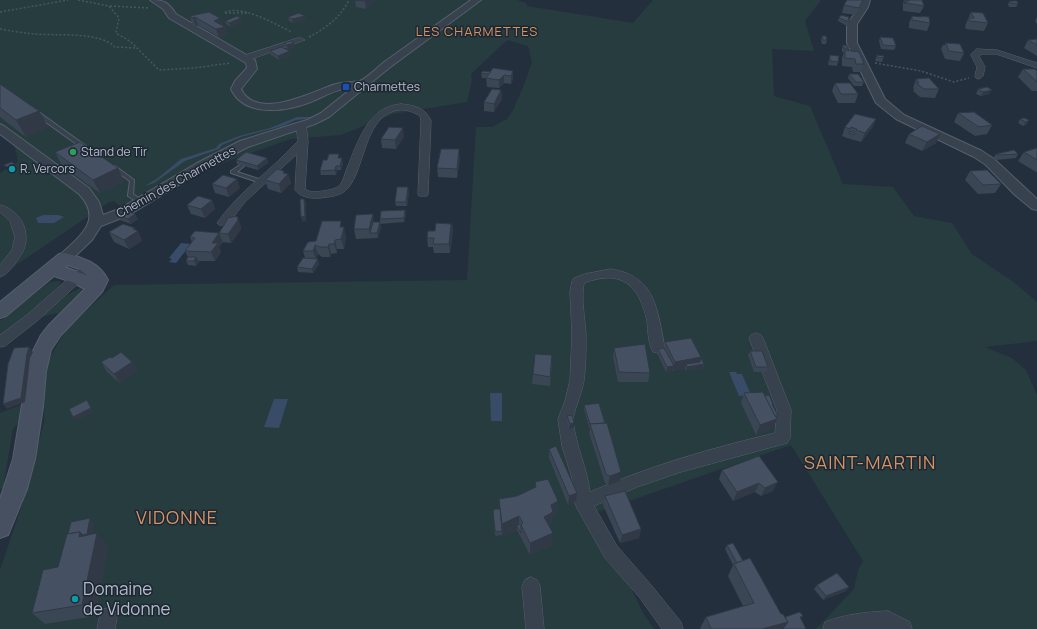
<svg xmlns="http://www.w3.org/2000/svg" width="1037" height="629" font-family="Manrope,sans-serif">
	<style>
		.green { fill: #263c3f }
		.water { fill: #394c67 }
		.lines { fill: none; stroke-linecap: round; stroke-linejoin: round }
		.service-casing { stroke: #565f6c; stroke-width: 2 }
		.minor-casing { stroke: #565f6c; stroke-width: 1 }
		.tertiary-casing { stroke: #565f6c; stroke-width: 2 }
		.secondary-casing { stroke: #565f6c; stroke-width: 2 }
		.path { stroke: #44595c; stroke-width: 1.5; stroke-dasharray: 2 2; stroke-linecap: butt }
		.service { fill: #38414e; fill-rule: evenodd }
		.minor { fill: #38414e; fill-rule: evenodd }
		.tertiary { fill: #38414e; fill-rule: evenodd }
		.secondary { fill: #465061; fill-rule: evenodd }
		.wall { fill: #3b4654 }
		.shaded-wall { fill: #303945 }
		.building { fill: #455162; stroke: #303945 }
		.transit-dot { fill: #1a4fb4; stroke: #1d2633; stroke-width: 1.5 }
		.leisure-dot { fill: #2e9e5b; stroke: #1d2633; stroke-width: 1.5 }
		.culture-dot { fill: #0f9aa8; stroke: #1d2633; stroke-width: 1.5 }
		.labels { text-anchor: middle; stroke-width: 3; stroke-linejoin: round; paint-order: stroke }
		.far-poi-label { font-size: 12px; fill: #b4bcc9; stroke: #1d2633; text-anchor: start }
		.far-street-label { font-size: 12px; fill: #b4bcc9; stroke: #1d2633 }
		.far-neighbourhood-label { font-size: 13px; letter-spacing: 1px; fill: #d59563; stroke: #1d2633 }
		.near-poi-label { font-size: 17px; fill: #b4bcc9; stroke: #1d2633; text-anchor: start }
		.near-neighbourhood-label { font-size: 18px; letter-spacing: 1px; fill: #d59563; stroke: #1d2633 }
	</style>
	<rect width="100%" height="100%" fill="#242f3e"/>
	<!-- green -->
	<g class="green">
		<path d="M0,0H517L526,3L527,6L633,23L653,0H821L805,21L814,51L772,49L774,96L810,106L843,184L893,187L914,216L952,223L972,254L1015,283L1037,302V341L985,347L1012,358L1026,370L1037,395V629H816L854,589L858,570L863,561L791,445L586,516L607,561L629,584L643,613L654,629H0V570L25,496L44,422L46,365L66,329L114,285L467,280L476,127H492L507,119L513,110L524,85L532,62L528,46L507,40L471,74L472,80L467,102L393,114L341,135L291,139L152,188L154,190L123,208L114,201L108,203L0,276V173L18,162L13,138L93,192L0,124Z"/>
		<path d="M57,281L61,282C57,297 14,327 0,338V321L46,285L51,282Z"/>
		<path d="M80,288L84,291L53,328L28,410L13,429L3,488L0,489V413L23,404C27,380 28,355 41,335C45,327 53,320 58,313L37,318L58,300Z"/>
	</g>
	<!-- water -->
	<g class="water">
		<path d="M327,110L315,118L296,120L283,126L241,137L222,145L219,149L185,161L154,183L145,186L158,178L181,159L216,148L219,144L239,136L270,128L297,117H314Z"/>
		<path d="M43,215H58L64,217L54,223H38L36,218Z"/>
		<path d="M181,243L191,244L176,263L169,262L172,259L169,258Z"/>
		<path d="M729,372H736L737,374H742L751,395L739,396Z"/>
		<path d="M490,393H502V421H491Z"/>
		<path d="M274,399H288L279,428L264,427Z"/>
	</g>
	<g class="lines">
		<defs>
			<g id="service">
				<path d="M36,113H40L86,146V148H82L36,115Z"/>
				<path d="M240,165H242L244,166L237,172L262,180V182H258L231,173V171Z"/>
				<path d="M111,166H115L134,180V181L133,194L143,201V203H139L128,196V195L130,181L111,168Z"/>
			</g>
			<g id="minor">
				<path d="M298,38H301L305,40L249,60H246L242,58L243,56Z"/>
				<path d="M977,49L997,50L1037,63V68L996,54H982L979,56L985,67L983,76L979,79L976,78L975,76L977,67L971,55Z"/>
				<path d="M401,104C414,105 426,108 431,121L428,194L427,196H419L418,194L421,121L420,116C412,111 403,108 394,111C364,120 365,168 348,188C342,196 329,197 320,198C311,199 300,197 295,190L297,154L245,202L227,225H219L217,223C239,191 272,170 298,141L296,125L298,123L301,122L306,125L308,141L305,189C311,193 316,192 323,191C329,190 336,189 340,185C344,180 345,173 347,168C358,142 368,106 401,104Z"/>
				<path d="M0,205C19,209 31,230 24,249C22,255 17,260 14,265C10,270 6,275 0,277V265L12,250L15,237L10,221L0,212Z"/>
				<path d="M88,264L92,265L94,268L92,271L37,321L5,346L0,347V335L27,315L84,265Z"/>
				<path d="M611,269C657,276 657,311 665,348L663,352L658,353L653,352C648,343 648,331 647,321C639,284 621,269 584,283C581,300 585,318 586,335C586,349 586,366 584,380C583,390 572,416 573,421C576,446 587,468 590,492C649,466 712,448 775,433L777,410L749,338L751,335L756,333L761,335L763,338L791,410L790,438L787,443L681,472L637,487L594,506L617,546L652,586L681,622L683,629H662L640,598L605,558L577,508L575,503L572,478L562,446L558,419L565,401L570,380L572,335L570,292L572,281L574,278L585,274Z"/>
				<path d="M531,577L537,580L540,586L544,629H526L522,586L525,580Z"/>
				<path d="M108,608L115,610L117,617L115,629H97L101,610Z"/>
				<path d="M888,611L910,622L912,629H823L825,622C846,614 866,612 888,611Z"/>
			</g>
			<g id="tertiary">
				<path d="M150,0C164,0 168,2 176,14L255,60L257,69L241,89C257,122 313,91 336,84C342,82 358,82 360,81C370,76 378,66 387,60C415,40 443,20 471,0H481L389,68L329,117L315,124L248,147L205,169L129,215L101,226L92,240L70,261L65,263L60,261L58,258L60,255C79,237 104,220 79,194L0,134V124L4,126L89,188L99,202L103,215L119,209L197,163L240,141L307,120L321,113L352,88C336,88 322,98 308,103C284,112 244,117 231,89L235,81L247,68L246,63L169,18L163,9Z"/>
				<path d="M862,0H870L868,7L857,24V43L885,99L904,115L982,151L994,159L1037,199V210L1032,209L1014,194L986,165L974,157L896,119L876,103L847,43V24L860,7Z"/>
			</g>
			<path id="secondary" d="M65,253C83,258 99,262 108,280L102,292L61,335L51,350L46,371L43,407L35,459L27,489L8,535L0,538V499L13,459L30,357L41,335L48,326L85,289L72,282L54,276L6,316L0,318V302L59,254ZM68,265L79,269L88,276L65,267Z"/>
		</defs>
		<!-- service casing -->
		<use href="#service" class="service-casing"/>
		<!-- minor casing -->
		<use href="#minor" class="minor-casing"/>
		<!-- tertiary casing -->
		<use href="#tertiary" class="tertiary-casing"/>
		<!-- secondary casing -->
		<use href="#secondary" class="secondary-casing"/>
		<!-- path -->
		<g class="path">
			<path d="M78,0L109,6L119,18L116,33L131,42L159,70L194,68L230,63"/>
			<path d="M110,6L149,8"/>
			<path d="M0,12L68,0"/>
			<path d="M247,13H224C240,3 276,25 292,32"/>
			<path d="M0,29C11,31 23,33 34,34C55,36 99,31 115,47L137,48"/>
			<path d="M309,37C326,28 340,18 349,0"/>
			<path d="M875,63L921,71L954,82L969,78"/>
		</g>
		<!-- service -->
		<use href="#service" class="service"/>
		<!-- minor -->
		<use href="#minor" class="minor"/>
		<!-- tertiary -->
		<use href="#tertiary" class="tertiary"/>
		<!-- secondary -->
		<use href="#secondary" class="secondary"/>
	</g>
	<!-- wall -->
	<g class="wall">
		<path d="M355,0L375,1L372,2V4L366,9L356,7Z"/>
		<path d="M863,0L860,7L856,15L842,13L844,5Z"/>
		<path d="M904,0L908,1V0H922L924,6L920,13L903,11V4Z"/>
		<path d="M1010,1L1018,4L1016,7H1009L1008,4Z"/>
		<path d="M209,12L222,25L225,27L227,34L219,37L198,25L196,26L192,24L190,16Z"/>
		<path d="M971,12L988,23L984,31L966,29L965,26Z"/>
		<path d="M305,16L306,20L293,23L289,21L288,17Z"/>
		<path d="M912,16L921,17V16L930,23L927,31L909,28V23Z"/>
		<path d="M1037,17V24L1035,21Z"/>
		<path d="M839,18L850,20L847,26L838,21Z"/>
		<path d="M225,21L242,22L230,27L226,24Z"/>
		<path d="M822,36L827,40L826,44H822L821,40Z"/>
		<path d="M880,37L896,46L894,50L881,49L879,41Z"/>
		<path d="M1037,39V56L1024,48L1028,40Z"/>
		<path d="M284,43H294L295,47L288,49L285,47Z"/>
		<path d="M946,43L964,53L960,61L945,59L941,49L943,45H945Z"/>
		<path d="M843,45L848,48V50L864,64L861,72H853L852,67L842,66V58L844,52H842V49Z"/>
		<path d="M270,51H290L291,55L279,60L271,55Z"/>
		<path d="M830,55L838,62L837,66L828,65L829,59Z"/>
		<path d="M877,55L884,56L882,62L875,61Z"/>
		<path d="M1023,69L1037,71V91H1032L1018,77Z"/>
		<path d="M513,71V79L511,84L504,83L499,88L487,87L486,78H482L481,73Z"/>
		<path d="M849,74L864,82L862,86H854L848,78Z"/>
		<path d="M916,79L939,89L935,98L920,97L913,91L914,89L913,88Z"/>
		<path d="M835,83L858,94L855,103H838L832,91Z"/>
		<path d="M0,84L39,111L48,127L26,137L0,117Z"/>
		<path d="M978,89L989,94L981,96L976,94Z"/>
		<path d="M501,90L502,99L494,112L484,111V102Z"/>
		<path d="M958,113L992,125L987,134L975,136L954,122Z"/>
		<path d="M876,119L872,128L861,142L847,138L848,136L847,138L842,136L845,127Z"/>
		<path d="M1020,119L1029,120L1026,125L1023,126L1018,123Z"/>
		<path d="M909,134H940L936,143L922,151L905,143Z"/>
		<path d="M404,137L396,149L382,148L381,139Z"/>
		<path d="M1037,148V172H1036L1018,161L1024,152Z"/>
		<path d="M55,152L118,168L124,182L100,193L62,166Z"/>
		<path d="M996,154H1018L1016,158L996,160L993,158Z"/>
		<path d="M267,158L268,163L258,170L237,164L236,160Z"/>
		<path d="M340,158L343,163L341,170H337L336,175H321L320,171Z"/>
		<path d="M460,158L457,178L438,177L437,168Z"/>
		<path d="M970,171L1001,184L995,193L978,194L965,180Z"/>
		<path d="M285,174H288L291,183L281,193L268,189L265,180Z"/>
		<path d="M212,184L240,188L229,197L215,193Z"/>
		<path d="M409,192L407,206H396L395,202Z"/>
		<path d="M212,200L215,209L205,218L191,214L187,205Z"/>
		<path d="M405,210L406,215L404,222L380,224V219Z"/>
		<path d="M118,216L138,219L131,224L120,220Z"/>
		<path d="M374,222L381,227L378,238L356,239L354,229Z"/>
		<path d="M451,225H452L453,229L450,253H434L433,247H428L427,238Z"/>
		<path d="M241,226V229L231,243L223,242L219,247L221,252L215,261H198L199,262L196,266L188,265L186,261L188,257L185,251L192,242L190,237L219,233Z"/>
		<path d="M342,227L346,236L344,249H337V253L331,254L330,257H322L318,254L316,259L319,264L313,273L298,272L297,267L305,258L303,251L316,241Z"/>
		<path d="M135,228L136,231H138L142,241L129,249L114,242L109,232Z"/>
		<path d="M665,342L701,358L704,364L703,369L686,371L685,369L666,372L657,353L658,349L664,348Z"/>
		<path d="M614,348L650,373L648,382H618L613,357Z"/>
		<path d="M750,351L768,367L766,372H754L748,355Z"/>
		<path d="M112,358L132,362L138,371L120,383L107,372L101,362Z"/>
		<path d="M552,364L550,386L532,384L533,374Z"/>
		<path d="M744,393L765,396L773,404L772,405L778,416L773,428L756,435L741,403Z"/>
		<path d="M584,405L620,481L608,485L605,483L589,433L590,429L584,410Z"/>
		<path d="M567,416L574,428L569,429L567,421Z"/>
		<path d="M549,449L576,501L568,505L549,458Z"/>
		<path d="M759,456L773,491L761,496L755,492L733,501L719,479L722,470Z"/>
		<path d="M535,482L558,501L557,514L552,517V524L549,526L552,545L530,555L517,530L503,537L502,528V535L496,536L495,535L493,511L500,509L499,499L517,496L535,488Z"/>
		<path d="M605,496L641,529L639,538L620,543L603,505Z"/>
		<path d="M94,523L92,534L108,546L95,616L45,624L32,613Z"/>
		<path d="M727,545L743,561L781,614L785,617L803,616L801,618L806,629H701L700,628L706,617L743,606L728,576L733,565L725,549Z"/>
		<path d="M817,585L849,587L846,591L823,600L814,589Z"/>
	</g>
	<!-- shaded-wall -->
	<g class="shaded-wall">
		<path d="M367,0H374L375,1L372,2V4L366,9L365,1Z"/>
		<path d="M305,16L306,20L293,23L292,19Z"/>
		<path d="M195,17L198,25L196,26L193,18Z"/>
		<path d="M220,18L223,26L214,21Z"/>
		<path d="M241,18L242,22L230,27L229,23Z"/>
		<path d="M225,27L227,34L219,37L216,29Z"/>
		<path d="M294,43L295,47L288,49L287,45Z"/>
		<path d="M290,51L291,55L279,60L278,56Z"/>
		<path d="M513,71V79L511,84V76Z"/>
		<path d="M504,75V83L499,88V80Z"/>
		<path d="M501,90L502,99L494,112V104Z"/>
		<path d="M992,90L989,94L981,96L983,92Z"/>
		<path d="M39,111L48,127L26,137L16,120Z"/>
		<path d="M876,119L872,128L861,142L865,133Z"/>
		<path d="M1029,120L1026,125L1023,126L1026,122Z"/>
		<path d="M403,128L404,137L396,149L395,140Z"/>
		<path d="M940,134L936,143L922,151L927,142Z"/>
		<path d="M459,149L460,158L457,178V169Z"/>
		<path d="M267,158L268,163L258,170L257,166Z"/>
		<path d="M342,158L343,163L341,170L340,166Z"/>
		<path d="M14,164L17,168L10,171L7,167Z"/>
		<path d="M336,166L337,170L336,175L335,170Z"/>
		<path d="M118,168L124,182L100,193L93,180Z"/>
		<path d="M284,171L286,177L288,174L291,183L281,193L279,184L283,173Z"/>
		<path d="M237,179L240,188L229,197L226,188Z"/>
		<path d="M408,187L409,192L407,206L406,202Z"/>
		<path d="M304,199L306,203V221L302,222L301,217Z"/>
		<path d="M212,200L215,209L205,218L201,209Z"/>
		<path d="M405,210L406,215L404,222V218Z"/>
		<path d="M135,214L138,219L131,224L128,219Z"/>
		<path d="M373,214L374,223L370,233L371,239L369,229Z"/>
		<path d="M237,216L241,226V229L231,243L228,234Z"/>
		<path d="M380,222L381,227L378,238L377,233Z"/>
		<path d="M451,224L452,228V225L453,229L450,253L449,244Z"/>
		<path d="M344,227L346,236L344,249L341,239Z"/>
		<path d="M135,228L137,232L138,231L142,241L129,249L124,240L133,229Z"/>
		<path d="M219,233L223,242L219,247L221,252L215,261L211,252L212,243Z"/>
		<path d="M335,240L337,249V253L334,244Z"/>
		<path d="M329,244L331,254L330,257L328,247Z"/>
		<path d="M315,245L318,254L316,260L313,251Z"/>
		<path d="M196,257L199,262L196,266L194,261Z"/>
		<path d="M318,259L319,264L313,273L312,269Z"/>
		<path d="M29,347L33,352L30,358L25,402L7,409L3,404L27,354Z"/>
		<path d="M701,357L699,365L704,364L703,369L686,371L687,367L686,364L685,369L673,371L675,362Z"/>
		<path d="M132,362L138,371L120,383L114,374Z"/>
		<path d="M674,366L672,371L666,372L667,367Z"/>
		<path d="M87,400L90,405L94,413L76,421L73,417Z"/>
		<path d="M777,419L773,428L756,435L760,425Z"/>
		<path d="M574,423V428L569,429L570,424Z"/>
		<path d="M621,472L620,481L608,485L610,476Z"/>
		<path d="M778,482L773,491L761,496L765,488Z"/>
		<path d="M759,483L755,492L733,501L737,492Z"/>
		<path d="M577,493L576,501L568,505L569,496Z"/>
		<path d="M558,501L557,514L552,517V524L543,529L544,517L551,505Z"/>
		<path d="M519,516V529L517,526V530L503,537L502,524Z"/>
		<path d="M90,518L94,523L91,538L72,542Z"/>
		<path d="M641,529L639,538L620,543L622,535Z"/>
		<path d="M97,533L108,546L95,616L82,605Z"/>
		<path d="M553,533L552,545L530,555V543Z"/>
		<path d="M849,587L846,591L823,600L826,596Z"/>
		<path d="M788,622L783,629H762Z"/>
	</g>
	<!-- building -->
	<g class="building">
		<path d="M355,0H367L365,1Z"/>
		<path d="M847,0H863L859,8L844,5Z"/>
		<path d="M904,0H908V1H906L905,4Z"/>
		<path d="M909,0H922L924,6L906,3V1H909Z"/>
		<path d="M1010,1H1017L1018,4L1011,3Z"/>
		<path d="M209,12L220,18L214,21L225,27L216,29L195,17L193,18L190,16Z"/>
		<path d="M971,12L983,13L988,23L970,21L968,18H974Z"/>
		<path d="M299,13L305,16L292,19L288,17Z"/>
		<path d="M841,15L849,17L848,20H850L849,22L839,18Z"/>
		<path d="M237,16L241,18L229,23L225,21Z"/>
		<path d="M912,16L921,17V16L929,17L930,23L912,20Z"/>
		<path d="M822,36H826L827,40H823Z"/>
		<path d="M880,37L893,38L896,46L883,45Z"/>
		<path d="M1037,39V45L1028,40Z"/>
		<path d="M291,41L294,43L287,45L284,43Z"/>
		<path d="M946,43L960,44L964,53L949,51Z"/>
		<path d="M843,45L848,46V48H843Z"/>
		<path d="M281,47L290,51L278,56L270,51Z"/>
		<path d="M845,50L859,52L864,64H856L855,59L845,58Z"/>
		<path d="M830,55L839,56L838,62L830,61Z"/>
		<path d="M877,55L884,56L883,58L877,57Z"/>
		<path d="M493,68L513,71L511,76L504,75L499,80L486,78Z"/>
		<path d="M1023,69H1035L1037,71V82Z"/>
		<path d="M483,71L491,72L489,74L481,73Z"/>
		<path d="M849,74H858L864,82H856Z"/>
		<path d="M929,78L939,89H924L916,83H919L916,79Z"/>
		<path d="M835,83H850L858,94H841Z"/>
		<path d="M0,84L39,111L16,120L0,108Z"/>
		<path d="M987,87L992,90L983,92L978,89Z"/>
		<path d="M492,89L501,90L494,104L484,102Z"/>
		<path d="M974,112L992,125L979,127L958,113Z"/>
		<path d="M855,114L876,119L865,133L856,130L857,129L851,127L850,129L845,127Z"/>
		<path d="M1024,118L1029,120L1026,122L1020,119Z"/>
		<path d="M922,126L940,134L927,142L909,134Z"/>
		<path d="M389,127L403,128L395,140L381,139Z"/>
		<path d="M849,131L855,133L854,135L849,133Z"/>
		<path d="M80,142L118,168L93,180L55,152Z"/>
		<path d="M1037,148V160L1024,152Z"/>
		<path d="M441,149H459L457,169L437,168Z"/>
		<path d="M1014,150L1018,154L999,155L996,154Z"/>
		<path d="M246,152L267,158L257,166L236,160Z"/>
		<path d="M329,154H339L338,158H342L340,166H336L335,170L320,171L323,160H327Z"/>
		<path d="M12,162L14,164L7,167L4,165Z"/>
		<path d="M277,169L284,171L283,173L288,174L279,184L265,180Z"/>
		<path d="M987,170L1001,184L983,185L970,171Z"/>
		<path d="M223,175L237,179L226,188L212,184Z"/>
		<path d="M397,187H408L406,202H395Z"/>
		<path d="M198,196L212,200L201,209L187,205Z"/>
		<path d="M300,199H304L305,216L301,217Z"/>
		<path d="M126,210L135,214L128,219L118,216Z"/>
		<path d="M405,210L404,218L380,219L381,211Z"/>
		<path d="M373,214L369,229H354L356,215Z"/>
		<path d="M237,216L238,220L228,234L219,233L212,243H218L211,252L185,251L195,238L190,237L195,231L219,233L227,220V218Z"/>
		<path d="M322,221H341L340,227H344L341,239L335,240L334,244H329L328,247H320L315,245L313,251H303L308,242L316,241Z"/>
		<path d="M373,222H380L377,233H370Z"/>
		<path d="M436,223L451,224L449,244H433L434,238H427L428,231H435Z"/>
		<path d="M123,224L135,228L133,229L138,231L124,240L109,232Z"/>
		<path d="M188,257H196L194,261H186Z"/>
		<path d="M303,258L318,259L312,269L297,267Z"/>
		<path d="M691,338L701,357L675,362L665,342Z"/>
		<path d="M645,344L650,373L619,372L614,348Z"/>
		<path d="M29,347L27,354L21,398L3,404L8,364L14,348Z"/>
		<path d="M664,348L674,366L667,367L658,349Z"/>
		<path d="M750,351H762L768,367H756Z"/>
		<path d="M121,352L132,362L114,374L101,362L110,357L112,358Z"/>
		<path d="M535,354L552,355L550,377L533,374Z"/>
		<path d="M701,358L704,364L687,367L686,364L700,362Z"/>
		<path d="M763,392L777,419L760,425L744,393Z"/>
		<path d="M769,395L773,404H772L778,416H775L765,396Z"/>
		<path d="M87,400L91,408L73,417L69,409Z"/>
		<path d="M599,403L605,423L590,424L584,405Z"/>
		<path d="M572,415L574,423L570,424L567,416Z"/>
		<path d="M607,423L621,472L610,476L606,474L590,424Z"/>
		<path d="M556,446L577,493L569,496L549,449Z"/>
		<path d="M759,456L778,482L765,488L759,483L737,492L722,470Z"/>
		<path d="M548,479L558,501L551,505L553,512L544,517L553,533L530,543L521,525L523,523L519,516L502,524L499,499L517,496L536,487L535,482Z"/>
		<path d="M625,491L641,529L622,535L605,496Z"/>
		<path d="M494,509H500L502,531L496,532L495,530L493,511Z"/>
		<path d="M90,518L87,534L83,535L80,532L68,534L71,522Z"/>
		<path d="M519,524L521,527V533L517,526Z"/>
		<path d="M80,532L79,537L97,533L82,605L32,613L43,570L58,567L67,534Z"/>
		<path d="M733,543L743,561L737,563L727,545Z"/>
		<path d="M750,558L781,614H783L788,622L762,629H711L706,617L754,603L734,564Z"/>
		<path d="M837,573L849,587L826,596L817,585Z"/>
		<path d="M800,612L803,616L800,617L806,629H783L788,622L785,617Z"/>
	</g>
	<!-- markers -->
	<rect class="transit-dot" x="342" y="83" width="8" height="8" rx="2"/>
	<circle class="leisure-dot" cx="73" cy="152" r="4"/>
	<g class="culture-dot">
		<circle cx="12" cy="169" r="4"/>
		<circle cx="75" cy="599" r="4"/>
	</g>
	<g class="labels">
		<!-- far-poi labels -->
		<g class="far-poi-label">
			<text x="354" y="91">Charmettes</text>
			<text x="81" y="156">Stand de Tir</text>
			<text x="20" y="173">R. Vercors</text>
		</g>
		<!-- far-street labels -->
		<g class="far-street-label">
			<text transform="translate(176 182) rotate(-29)" y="4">Chemin des Charmettes</text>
		</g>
		<!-- far-neighbourhood labels -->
		<g class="far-neighbourhood-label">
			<text x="477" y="36">LES CHARMETTES</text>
		</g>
		<!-- near-poi labels -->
		<g class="near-poi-label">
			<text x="83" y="595">Domaine<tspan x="83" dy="20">de Vidonne</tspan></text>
		</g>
		<!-- near-neighbourhood labels -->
		<g class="near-neighbourhood-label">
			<text x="870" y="469">SAINT-MARTIN</text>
			<text x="177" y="524">VIDONNE</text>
		</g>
	</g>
</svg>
